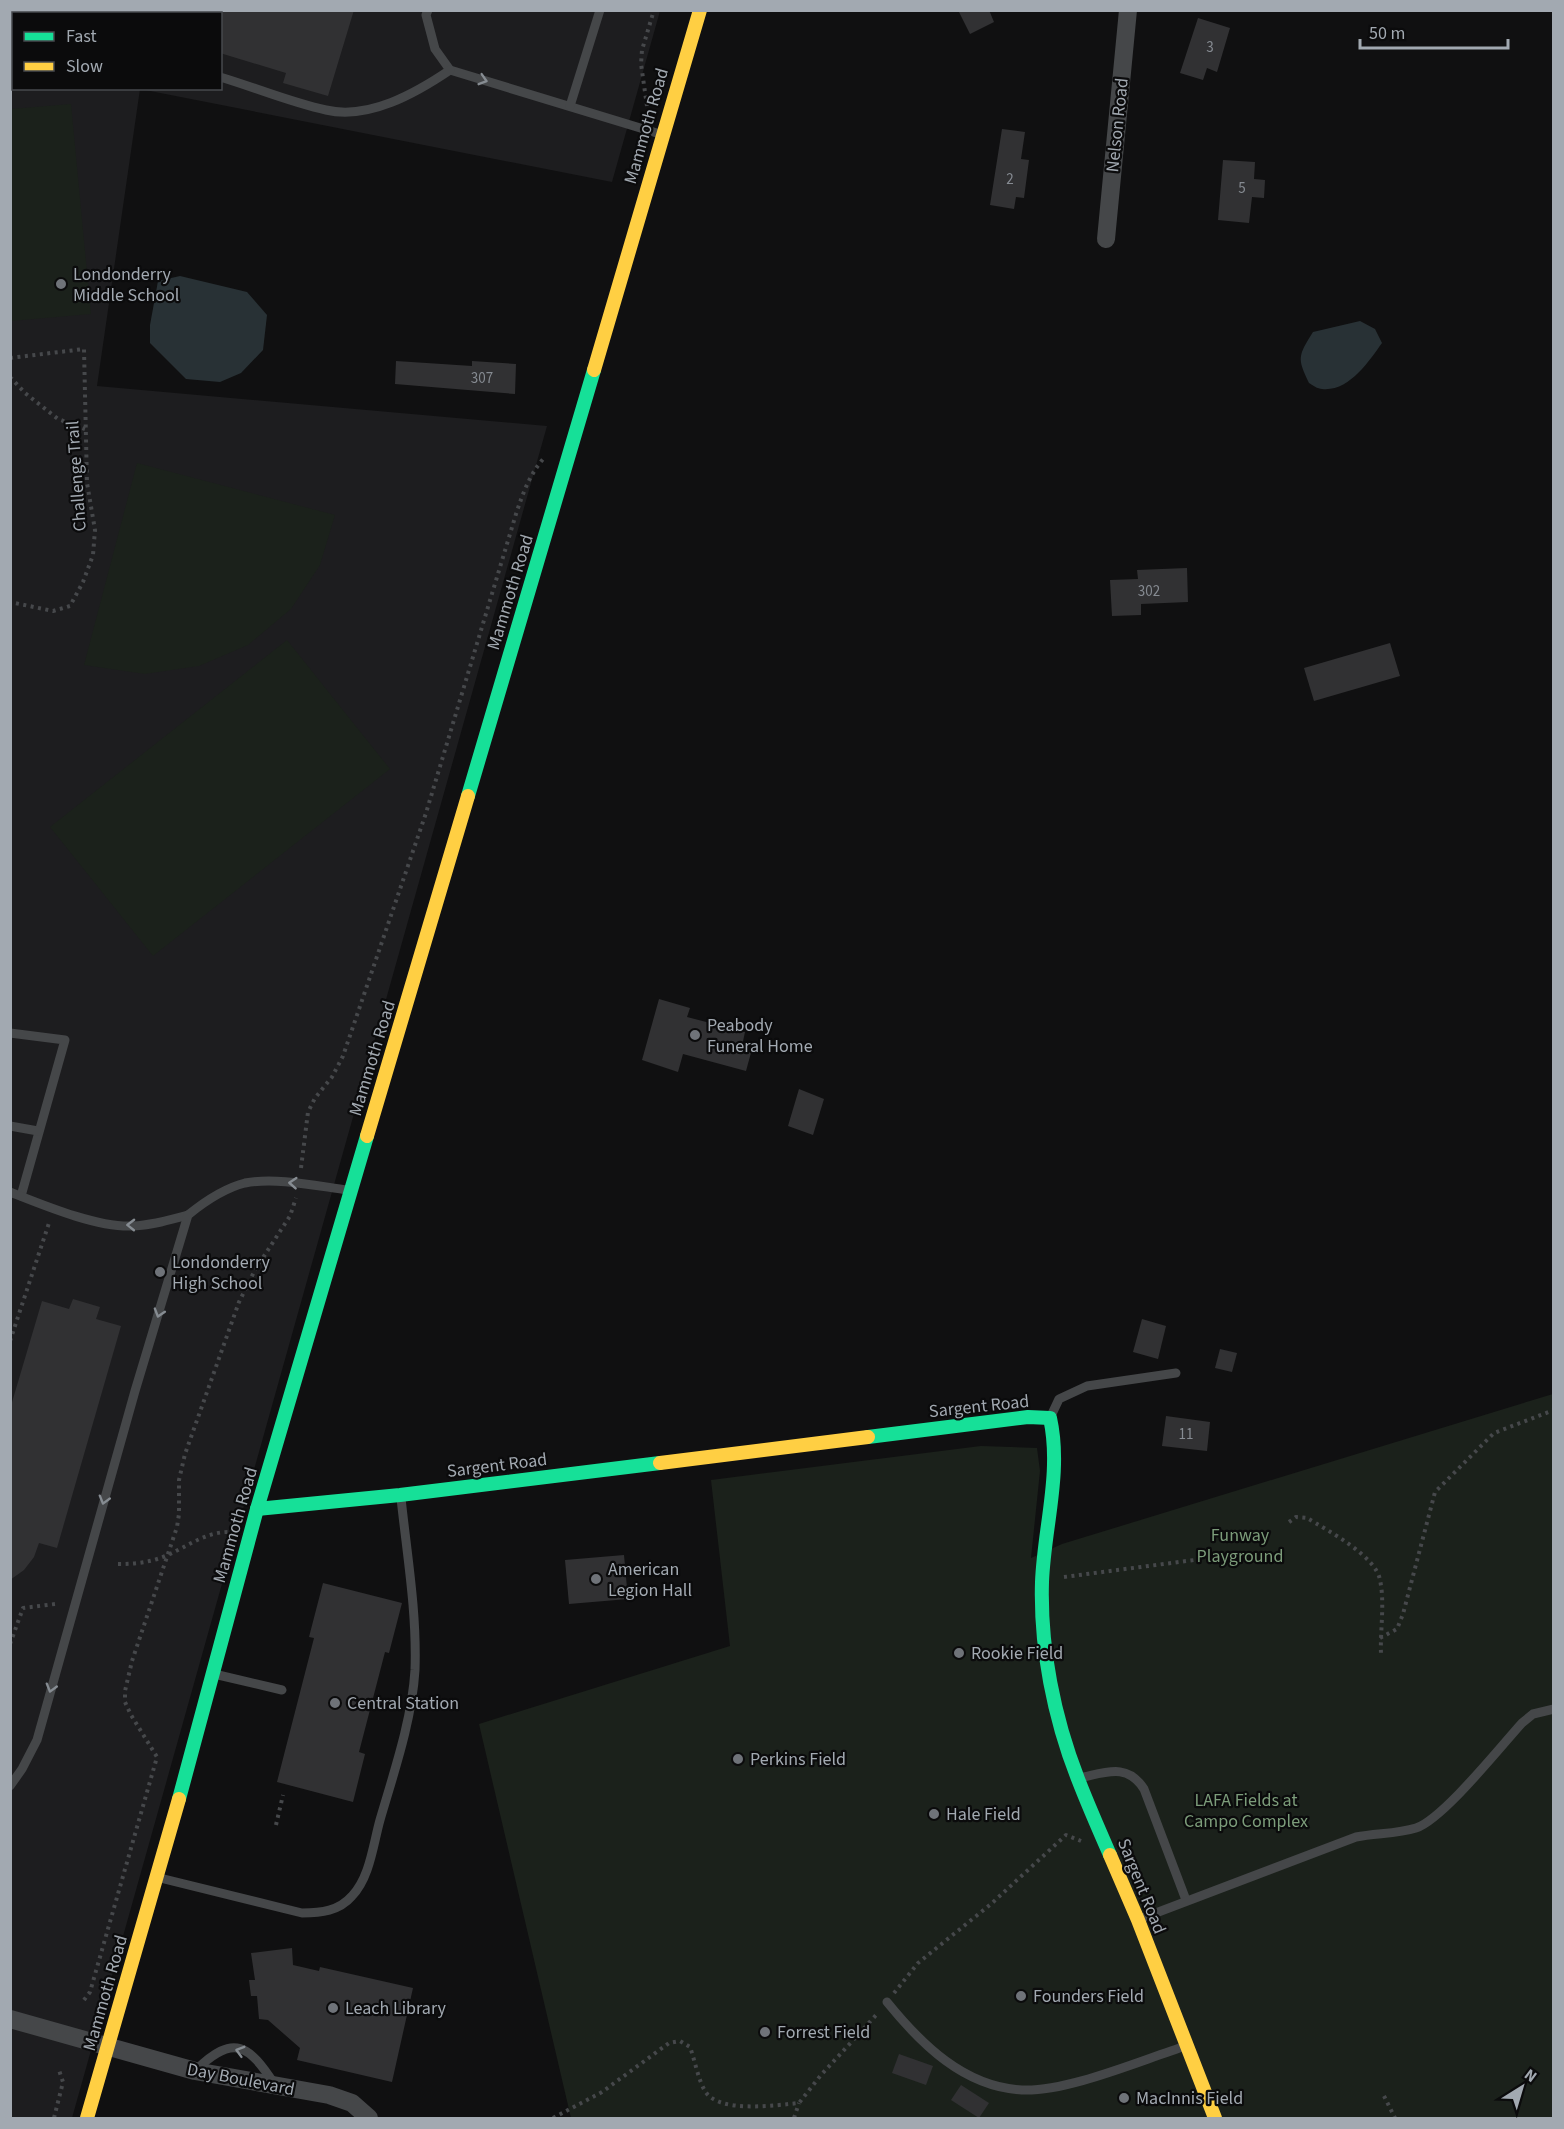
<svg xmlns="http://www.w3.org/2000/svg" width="1564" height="2129" font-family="'Source Sans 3',sans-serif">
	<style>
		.built { fill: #1d1d1f; fill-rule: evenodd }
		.green { fill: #1b211b }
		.water { fill: #283135 }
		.building { fill: #313133 }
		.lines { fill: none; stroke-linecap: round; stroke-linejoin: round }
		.path { stroke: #46484b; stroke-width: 4; stroke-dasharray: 3 4.5; stroke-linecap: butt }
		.lane { stroke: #454749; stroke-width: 9 }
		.street { stroke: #454749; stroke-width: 18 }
		.fast { stroke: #16e098; stroke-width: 14 }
		.slow { stroke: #ffcf43; stroke-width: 14 }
		.oneway { stroke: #868c92 }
		.poi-dot { fill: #6f7379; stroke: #0b0b0c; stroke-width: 2 }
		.labels { text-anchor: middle; stroke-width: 4.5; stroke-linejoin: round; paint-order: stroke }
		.number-label { font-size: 15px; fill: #868b92 }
		.street-label { font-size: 18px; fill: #a2a9b1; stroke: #0b0b0c }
		.poi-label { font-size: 18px; fill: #a2a9b1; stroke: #0b0b0c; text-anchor: start }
		.park-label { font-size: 18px; fill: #7c9c7a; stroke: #0b0b0c }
	</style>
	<rect width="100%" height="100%" fill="#101011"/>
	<!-- built -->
	<path class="built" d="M11,11H660L612,182L140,89L97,386L547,426L72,2118H11ZM14,14H220V88H14Z"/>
	<!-- green -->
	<g class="green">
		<path d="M71,104L91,314L11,321V109Z"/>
		<path d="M137,463L335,515L320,565L291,609L248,645L199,666L145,674L84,665Z"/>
		<path d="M287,640L390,769L153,956L50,827Z"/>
		<path d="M1553,1394V2118H571L479,1724L730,1646L711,1480L981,1446L1037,1448L1040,1471L1031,1558L1062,1544Z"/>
	</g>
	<!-- water -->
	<g class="water">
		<path d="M180,276L247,292L267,315L263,350L241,373L220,382L186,379L150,343V325L158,281Z"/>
		<path d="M1360,321L1375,329L1382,343C1369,361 1349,392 1322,389C1318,389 1312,385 1309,383C1297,358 1298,356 1313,332Z"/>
	</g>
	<!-- building -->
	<g class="building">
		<path d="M220,10H354L328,96L283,83L286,73L220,53Z"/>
		<path d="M958,10H989L994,22L970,34Z"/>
		<path d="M1198,18L1230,28L1217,72L1207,68L1203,80L1180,73Z"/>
		<path d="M1002,129L1025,132L1021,159L1029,160L1024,198L1016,197L1014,209L990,205Z"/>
		<path d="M1223,160L1255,162L1254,179L1265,180L1264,198L1252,197L1249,223L1218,220Z"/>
		<path d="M396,361L472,366V361L516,364L515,394L395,384Z"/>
		<path d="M1187,568L1188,602L1141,604V615L1112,616L1110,580L1138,579L1137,570Z"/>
		<path d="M1390,643L1400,676L1314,701L1304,668Z"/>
		<path d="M659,999L690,1008L687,1017L745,1032L742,1046L752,1049L746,1071L683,1054L678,1072L642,1060Z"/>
		<path d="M799,1089L824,1099L813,1135L788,1126Z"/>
		<path d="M73,1299L100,1307L96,1319L121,1326L57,1548L39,1543L34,1557L24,1570L10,1580V1409L42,1301L69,1309Z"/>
		<path d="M1142,1319L1166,1326L1158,1359L1133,1352Z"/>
		<path d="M1220,1349L1237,1353L1232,1372L1215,1368Z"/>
		<path d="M1166,1416L1210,1422L1207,1451L1162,1446Z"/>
		<path d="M624,1555L628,1599L569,1604L565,1560Z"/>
		<path d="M323,1583L402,1603L389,1653L385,1652L359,1752L365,1754L353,1802L277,1782L314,1638L309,1637Z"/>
		<path d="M292,1948L293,1965L319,1971L320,1967L413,1988L392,2082L297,2060L300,2048L268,2020L259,2019L257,1996H251L249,1980H255L251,1953Z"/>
		<path d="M899,2054L933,2066L926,2085L892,2073Z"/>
		<path d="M961,2085L989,2103L979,2118L951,2100Z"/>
	</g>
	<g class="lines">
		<!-- path -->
		<g class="path">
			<path d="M86,11V10"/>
			<path d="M647,106L641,64L642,50L654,10"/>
			<path d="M10,358L84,349L87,483L95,530L93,555L83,582L70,606L53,611L10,602"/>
			<path d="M10,377L25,393L58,419L85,429"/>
			<path d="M301,1168L308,1112L315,1098L332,1077L343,1056L426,813L516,514C523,493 529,476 543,459"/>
			<path d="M10,1341L50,1220"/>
			<path d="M1289,1522L1296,1517L1307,1518C1327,1530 1376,1556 1380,1580C1385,1603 1380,1630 1381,1654"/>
			<path d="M118,1564C137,1564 153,1562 170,1554C189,1545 207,1532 228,1532"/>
			<path d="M1064,1577L1202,1559"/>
			<path d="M1380,1638L1397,1629L1403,1614L1435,1492L1494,1433L1554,1410"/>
			<path d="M10,1644L23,1608L55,1604"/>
			<path d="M276,1825L283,1795"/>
			<path d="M894,1993L918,1963L991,1904L1066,1835L1081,1841"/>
			<path d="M84,2000L90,1992L157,1757L131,1715L125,1702V1691L132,1661L177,1527L179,1514V1480L185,1454L239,1302L255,1270L290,1216L296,1198"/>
			<path d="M1384,2096L1395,2118"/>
			<path d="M54,2118L63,2082L59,2070"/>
			<path d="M553,2118L602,2092L669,2043L680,2041L690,2047C695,2061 698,2079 705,2091C718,2114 777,2105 799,2103L821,2075L878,2013"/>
			<path d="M794,2118L799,2103"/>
		</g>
		<!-- lane -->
		<g class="lane">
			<path d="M59,10L60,14"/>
			<path d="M428,10L426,15L435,49L450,70L660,134"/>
			<path d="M10,60L14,59"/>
			<path d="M220,77C254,87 292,103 326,110C369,120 416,93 450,70"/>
			<path d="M570,106L600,10"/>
			<path d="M10,1033L65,1040L21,1196"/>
			<path d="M10,1126L38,1131"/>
			<path d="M10,1192C43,1205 98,1228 133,1226C152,1225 170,1220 188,1215"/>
			<path d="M1051,1416L1059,1399L1087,1386L1176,1373"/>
			<path d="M214,1674L282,1690"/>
			<path d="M1078,1778C1105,1773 1127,1762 1144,1789L1186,1900"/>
			<path d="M10,1786L22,1769L37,1740L135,1391L188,1215C204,1202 225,1188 245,1183C276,1177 317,1186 348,1190"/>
			<path d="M160,1878L302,1913C321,1913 339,1911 352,1896C370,1877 373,1845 380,1820C394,1772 412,1720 415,1670C417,1612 407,1555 401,1498"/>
			<path d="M1140,1919L1356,1837C1376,1833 1397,1834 1416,1828C1443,1819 1501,1746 1522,1723L1533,1714L1554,1709"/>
			<path d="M887,2002C921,2044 964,2087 1022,2090C1068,2092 1141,2060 1186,2046"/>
			<path d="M196,2070C234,2033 249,2045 275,2085"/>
		</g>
		<!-- street -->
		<g class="street">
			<path d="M1106,239L1128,10"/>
			<path d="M10,2019L195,2071L329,2095L352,2103L369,2118"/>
		</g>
		<!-- fast -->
		<g class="fast">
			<path d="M468,796L594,370"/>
			<path d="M868,1437L1028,1417L1050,1418C1062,1472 1044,1528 1042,1582C1040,1648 1054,1718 1078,1779C1088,1805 1099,1830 1110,1855"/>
			<path d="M257,1509L400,1495L660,1463"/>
			<path d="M179,1799L257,1509L367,1136"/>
		</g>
		<!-- slow -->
		<g class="slow">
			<path d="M594,370L700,10"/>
			<path d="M367,1136L468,796"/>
			<path d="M660,1463L868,1437"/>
			<path d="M1110,1855L1138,1920L1215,2118"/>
			<path d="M87,2118L179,1799"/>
		</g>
	</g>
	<!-- one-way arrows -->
	<defs><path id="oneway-chevron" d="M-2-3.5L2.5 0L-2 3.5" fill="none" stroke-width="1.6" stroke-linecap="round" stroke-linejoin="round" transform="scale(1.5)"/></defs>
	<g class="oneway">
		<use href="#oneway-chevron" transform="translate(483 80) rotate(17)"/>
		<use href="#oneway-chevron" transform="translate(293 1183) rotate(-176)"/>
		<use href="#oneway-chevron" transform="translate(131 1225) rotate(-179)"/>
		<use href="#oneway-chevron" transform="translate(159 1313) rotate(107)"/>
		<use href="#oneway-chevron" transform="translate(104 1500) rotate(106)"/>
		<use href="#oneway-chevron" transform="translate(51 1688) rotate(106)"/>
		<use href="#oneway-chevron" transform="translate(240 2051) rotate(-164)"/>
	</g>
	<!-- markers -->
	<g class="poi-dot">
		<circle cx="61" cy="284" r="6"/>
		<circle cx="695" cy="1035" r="6"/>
		<circle cx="160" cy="1272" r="6"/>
		<circle cx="596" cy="1579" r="6"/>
		<circle cx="959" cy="1653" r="6"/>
		<circle cx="335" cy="1703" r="6"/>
		<circle cx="738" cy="1759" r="6"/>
		<circle cx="934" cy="1814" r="6"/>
		<circle cx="1021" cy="1996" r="6"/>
		<circle cx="333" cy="2008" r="6"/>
		<circle cx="765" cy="2032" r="6"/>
		<circle cx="1124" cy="2098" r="6"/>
	</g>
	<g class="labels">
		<!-- number labels -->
		<g class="number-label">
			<text x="1210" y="52">3</text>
			<text x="1010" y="184">2</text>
			<text x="1242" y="193">5</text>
			<text x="482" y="383">307</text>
			<text x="1149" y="596">302</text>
			<text x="1186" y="1439">11</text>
		</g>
		<!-- street labels -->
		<g class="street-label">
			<text transform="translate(1117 125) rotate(-84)" y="6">Nelson Road</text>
			<text transform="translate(646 126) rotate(-74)" y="6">Mammoth Road</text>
			<text transform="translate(76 476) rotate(-94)" y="6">Challenge Trail</text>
			<text transform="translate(510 592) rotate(-73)" y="6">Mammoth Road</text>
			<text transform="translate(372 1058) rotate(-73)" y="6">Mammoth Road</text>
			<text transform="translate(979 1406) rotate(-6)" y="6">Sargent Road</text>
			<text transform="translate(497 1465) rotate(-7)" y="6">Sargent Road</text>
			<text transform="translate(235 1525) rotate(-74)" y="6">Mammoth Road</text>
			<text transform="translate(1142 1886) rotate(68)" y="6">Sargent Road</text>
			<text transform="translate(105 1993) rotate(-74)" y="6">Mammoth Road</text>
			<text transform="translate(241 2079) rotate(11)" y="6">Day Boulevard</text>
		</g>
		<!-- poi labels -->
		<g class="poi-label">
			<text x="73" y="280">Londonderry<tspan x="73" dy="21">Middle School</tspan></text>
			<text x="707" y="1031">Peabody<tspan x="707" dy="21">Funeral Home</tspan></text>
			<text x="172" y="1268">Londonderry<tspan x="172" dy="21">High School</tspan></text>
			<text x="608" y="1575">American<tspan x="608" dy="21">Legion Hall</tspan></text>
			<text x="971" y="1659">Rookie Field</text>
			<text x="347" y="1709">Central Station</text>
			<text x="750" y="1765">Perkins Field</text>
			<text x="946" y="1820">Hale Field</text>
			<text x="1033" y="2002">Founders Field</text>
			<text x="345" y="2014">Leach Library</text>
			<text x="777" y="2038">Forrest Field</text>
			<text x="1136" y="2104">MacInnis Field</text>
		</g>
		<!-- park labels -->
		<g class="park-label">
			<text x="1240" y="1541">Funway<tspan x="1240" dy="21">Playground</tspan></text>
			<text x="1246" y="1806">LAFA Fields at<tspan x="1246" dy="21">Campo Complex</tspan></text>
		</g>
	</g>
	<!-- border -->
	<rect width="1564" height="2129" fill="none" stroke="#a2a9b1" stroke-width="24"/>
	<!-- legend -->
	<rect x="12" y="12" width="210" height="78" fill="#0b0b0c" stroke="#474a4e" stroke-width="1.5"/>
	<rect x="24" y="32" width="30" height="9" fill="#16e098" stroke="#474a4e" stroke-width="1.5"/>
	<text x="66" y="42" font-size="18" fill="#a2a9b1">Fast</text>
	<rect x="24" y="62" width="30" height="9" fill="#ffcf43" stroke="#474a4e" stroke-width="1.5"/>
	<text x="66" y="72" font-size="18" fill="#a2a9b1">Slow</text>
	<!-- north arrow -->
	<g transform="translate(1522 2087) rotate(37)" stroke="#0b0b0c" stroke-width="4.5" paint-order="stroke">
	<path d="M0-4.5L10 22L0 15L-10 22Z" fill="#a2a9b1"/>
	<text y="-9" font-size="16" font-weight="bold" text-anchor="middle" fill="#a2a9b1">N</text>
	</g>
	<!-- scale -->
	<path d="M1360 39v9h148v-9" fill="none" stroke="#a2a9b1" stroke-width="3"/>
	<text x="1369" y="39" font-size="18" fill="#a2a9b1" stroke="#0b0b0c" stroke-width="4.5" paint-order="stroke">50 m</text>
</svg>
